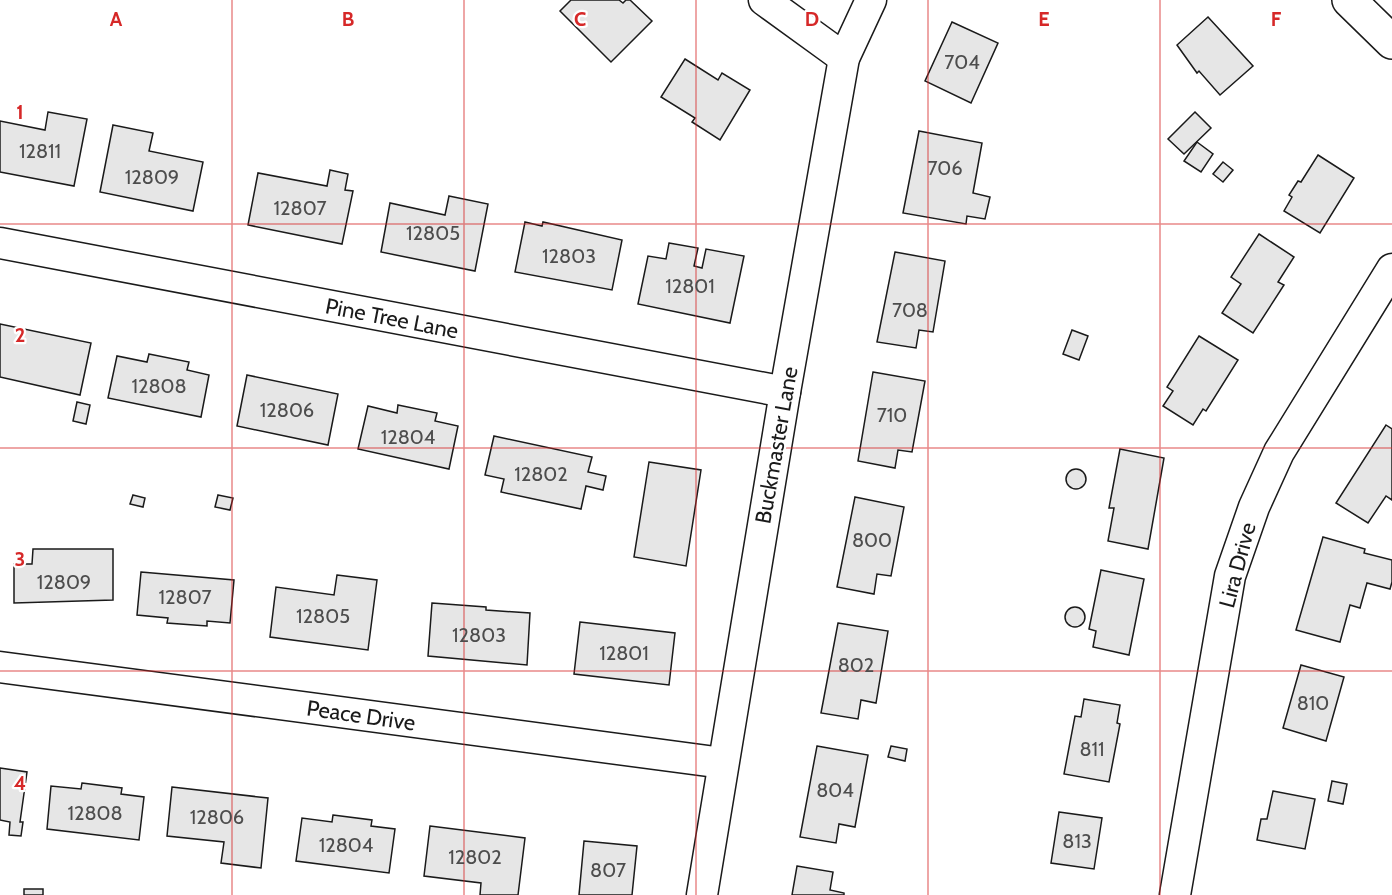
<svg xmlns="http://www.w3.org/2000/svg" width="1392" height="895" font-family="Cabin,sans-serif">
	<style>
		.building { fill: #e6e6e6; stroke: #1a1a1a; stroke-width: 1.5 }
		.lines { fill: none; stroke-linecap: round; stroke-linejoin: round }
		.minor-casing { stroke: #1a1a1a; stroke-width: 33 }
		.tertiary-casing { stroke: #1a1a1a; stroke-width: 36 }
		.minor { stroke: #fff; stroke-width: 30 }
		.tertiary { stroke: #fff; stroke-width: 33 }
		.grid { fill: none; stroke: #d62828; stroke-width: 1.5; stroke-opacity: 0.55 }
		.labels { text-anchor: middle; stroke-width: 4.5; stroke-linejoin: round; paint-order: stroke }
		.number-label { font-size: 20px; fill: #4d4d4d }
		.street-label { font-size: 22px; fill: #1a1a1a; stroke: #fff }
		.grid-label { font-size: 20px; text-anchor: middle; font-weight: bold; fill: #d62828; stroke: #fff; stroke-width: 4.5; stroke-linejoin: round; paint-order: stroke }
	</style>
	<rect width="100%" height="100%" fill="#fff"/>
	<!-- building -->
	<g class="building">
		<path d="M571,0H619L623,3L626,0H630L652,21L611,62L560,11Z"/>
		<path d="M1208,17L1253,66L1220,95L1199,71L1197,73L1177,45Z"/>
		<path d="M952,22L998,43L971,103L925,81Z"/>
		<path d="M685,59L718,80L722,73L750,90L720,140L692,122L695,118L661,97Z"/>
		<path d="M48,112L87,119L74,186L0,172V121L45,130Z"/>
		<path d="M1195,112L1211,128L1184,154L1168,139Z"/>
		<path d="M113,125L153,133L149,151L203,162L193,211L100,192Z"/>
		<path d="M919,131L982,143L973,193L990,197L985,219L967,216L966,224L903,213Z"/>
		<path d="M1197,142L1213,154L1201,172L1184,161Z"/>
		<path d="M1318,155L1354,178L1320,233L1284,211L1292,197L1289,195L1298,181L1301,182Z"/>
		<path d="M1223,162L1233,170L1223,182L1213,174Z"/>
		<path d="M330,170L348,174L345,190L353,191L342,244L248,225L258,173L327,186Z"/>
		<path d="M449,196L488,204L475,271L381,252L390,203L445,215Z"/>
		<path d="M525,222L542,226L543,222L622,240L612,290L515,272Z"/>
		<path d="M1259,234L1294,257L1278,282L1284,285L1253,333L1222,313L1241,284L1231,277Z"/>
		<path d="M669,243L698,248L694,266L702,268L706,249L744,256L730,323L638,304L648,256L666,259Z"/>
		<path d="M895,252L945,261L933,332L919,330L916,348L877,342Z"/>
		<path d="M0,324L91,343L80,395L0,377Z"/>
		<path d="M1072,330L1088,336L1079,360L1063,354Z"/>
		<path d="M1199,336L1238,360L1206,411L1203,409L1193,425L1163,406L1173,391L1167,387Z"/>
		<path d="M149,354L189,362L187,370L209,375L201,417L108,398L117,356L147,362Z"/>
		<path d="M873,372L925,381L912,452L898,450L895,468L858,461Z"/>
		<path d="M247,375L338,394L328,445L237,426Z"/>
		<path d="M77,402L90,405L86,424L73,421Z"/>
		<path d="M398,405L437,413L435,421L458,426L449,469L358,449L368,406L397,413Z"/>
		<path d="M1386,425L1392,429V500L1386,496L1368,523L1336,503Z"/>
		<path d="M494,436L592,457L588,472L606,476L603,490L586,486L581,509L501,492L504,479L485,475Z"/>
		<path d="M1120,449L1164,458L1148,549L1108,541L1114,508H1109Z"/>
		<path d="M649,462L701,470L686,566L634,557Z"/>
		<circle cx="1076" cy="479" r="10"/>
		<path d="M133,495L145,498L143,507L130,504Z"/>
		<path d="M218,495L233,498L230,510L215,507Z"/>
		<path d="M855,497L904,507L891,576L877,574L874,594L837,587Z"/>
		<path d="M1323,537L1365,549L1364,553L1392,560V582L1390,589L1367,583L1360,608L1350,605L1340,642L1296,630Z"/>
		<path d="M33,549H113V600L14,603V564H32Z"/>
		<path d="M1101,570L1144,579L1129,655L1093,647L1096,631L1089,629Z"/>
		<path d="M141,572L234,580L230,623L207,621V626L167,623L168,618L137,615Z"/>
		<path d="M337,575L377,580L368,650L270,637L276,587L334,595Z"/>
		<path d="M432,603L486,607V610L530,613L527,665L428,656Z"/>
		<circle cx="1075" cy="617" r="10"/>
		<path d="M580,622L675,633L669,685L574,674Z"/>
		<path d="M838,623L888,631L876,703L861,700L858,719L821,713Z"/>
		<path d="M1301,665L1344,677L1326,741L1283,728Z"/>
		<path d="M1084,699L1120,705L1117,723L1120,724L1109,782L1064,774L1075,716L1081,717Z"/>
		<path d="M817,746L868,755L855,827L839,824L836,843L800,837Z"/>
		<path d="M891,746L907,749L905,761L888,757Z"/>
		<path d="M0,768L27,772L20,822H23L21,836L9,835L10,822L0,820Z"/>
		<path d="M1332,781L1347,784L1343,804L1328,801Z"/>
		<path d="M82,783L122,788L121,794L144,797L139,840L47,829L51,786L81,789Z"/>
		<path d="M172,787L268,798L261,868L221,863L224,842L167,836Z"/>
		<path d="M1273,791L1315,799L1305,849L1257,840L1261,819H1267Z"/>
		<path d="M1059,812L1102,818L1094,869L1051,863Z"/>
		<path d="M333,815L372,820L371,826L395,829L389,873L296,861L302,818L332,822Z"/>
		<path d="M430,826L525,838L518,895H480L481,883L424,876Z"/>
		<path d="M584,841L637,846L632,895H579Z"/>
		<path d="M797,866L833,872L830,890L844,893V895H792Z"/>
		<rect x="24" y="889" width="19" height="6"/>
	</g>
	<g class="lines">
		<defs>
			<g id="minor">
				<path d="M764,0L844,58"/>
				<path d="M0,243L785,392"/>
				<path d="M0,667L723,763"/>
				<path d="M702,895L785,392L844,58L871,0"/>
				<path d="M1175,895L1230,576L1254,507L1279,452L1392,269"/>
			</g>
			<path id="tertiary" d="M1349,0L1392,42"/>
		</defs>
		<!-- minor casing -->
		<use href="#minor" class="minor-casing"/>
		<!-- tertiary casing -->
		<use href="#tertiary" class="tertiary-casing"/>
		<!-- minor -->
		<use href="#minor" class="minor"/>
		<!-- tertiary -->
		<use href="#tertiary" class="tertiary"/>
	</g>
	<!-- grid -->
	<path class="grid" d="M232,0V895M464,0V895M696,0V895M928,0V895M1160,0V895M0,224H1392M0,448H1392M0,671H1392"/>
	<g class="labels">
		<!-- number labels -->
		<g class="number-label">
			<text x="962" y="69">704</text>
			<text x="40" y="158">12811</text>
			<text x="945" y="175">706</text>
			<text x="152" y="184">12809</text>
			<text x="300" y="215">12807</text>
			<text x="433" y="240">12805</text>
			<text x="569" y="263">12803</text>
			<text x="690" y="293">12801</text>
			<text x="910" y="317">708</text>
			<text x="159" y="393">12808</text>
			<text x="287" y="417">12806</text>
			<text x="892" y="422">710</text>
			<text x="408" y="444">12804</text>
			<text x="541" y="481">12802</text>
			<text x="872" y="547">800</text>
			<text x="64" y="589">12809</text>
			<text x="185" y="604">12807</text>
			<text x="323" y="623">12805</text>
			<text x="479" y="642">12803</text>
			<text x="624" y="660">12801</text>
			<text x="856" y="672">802</text>
			<text x="1313" y="710">810</text>
			<text x="1092" y="756">811</text>
			<text x="835" y="797">804</text>
			<text x="95" y="820">12808</text>
			<text x="217" y="824">12806</text>
			<text x="1077" y="848">813</text>
			<text x="346" y="852">12804</text>
			<text x="475" y="864">12802</text>
			<text x="608" y="877">807</text>
		</g>
		<!-- street labels -->
		<g class="street-label">
			<text transform="translate(392 318) rotate(11)" y="8">Pine Tree Lane</text>
			<text transform="translate(776 445) rotate(-80)" y="8">Buckmaster Lane</text>
			<text transform="translate(1237 565) rotate(-75)" y="8">Lira Drive</text>
			<text transform="translate(361 715) rotate(8)" y="8">Peace Drive</text>
		</g>
	</g>
	<g class="grid-label">
		<text x="116" y="26">A</text>
		<text x="348" y="26">B</text>
		<text x="580" y="26">C</text>
		<text x="812" y="26">D</text>
		<text x="1044" y="26">E</text>
		<text x="1276" y="26">F</text>
		<text x="20" y="119">1</text>
		<text x="20" y="342">2</text>
		<text x="20" y="566">3</text>
		<text x="20" y="790">4</text>
	</g>
</svg>
